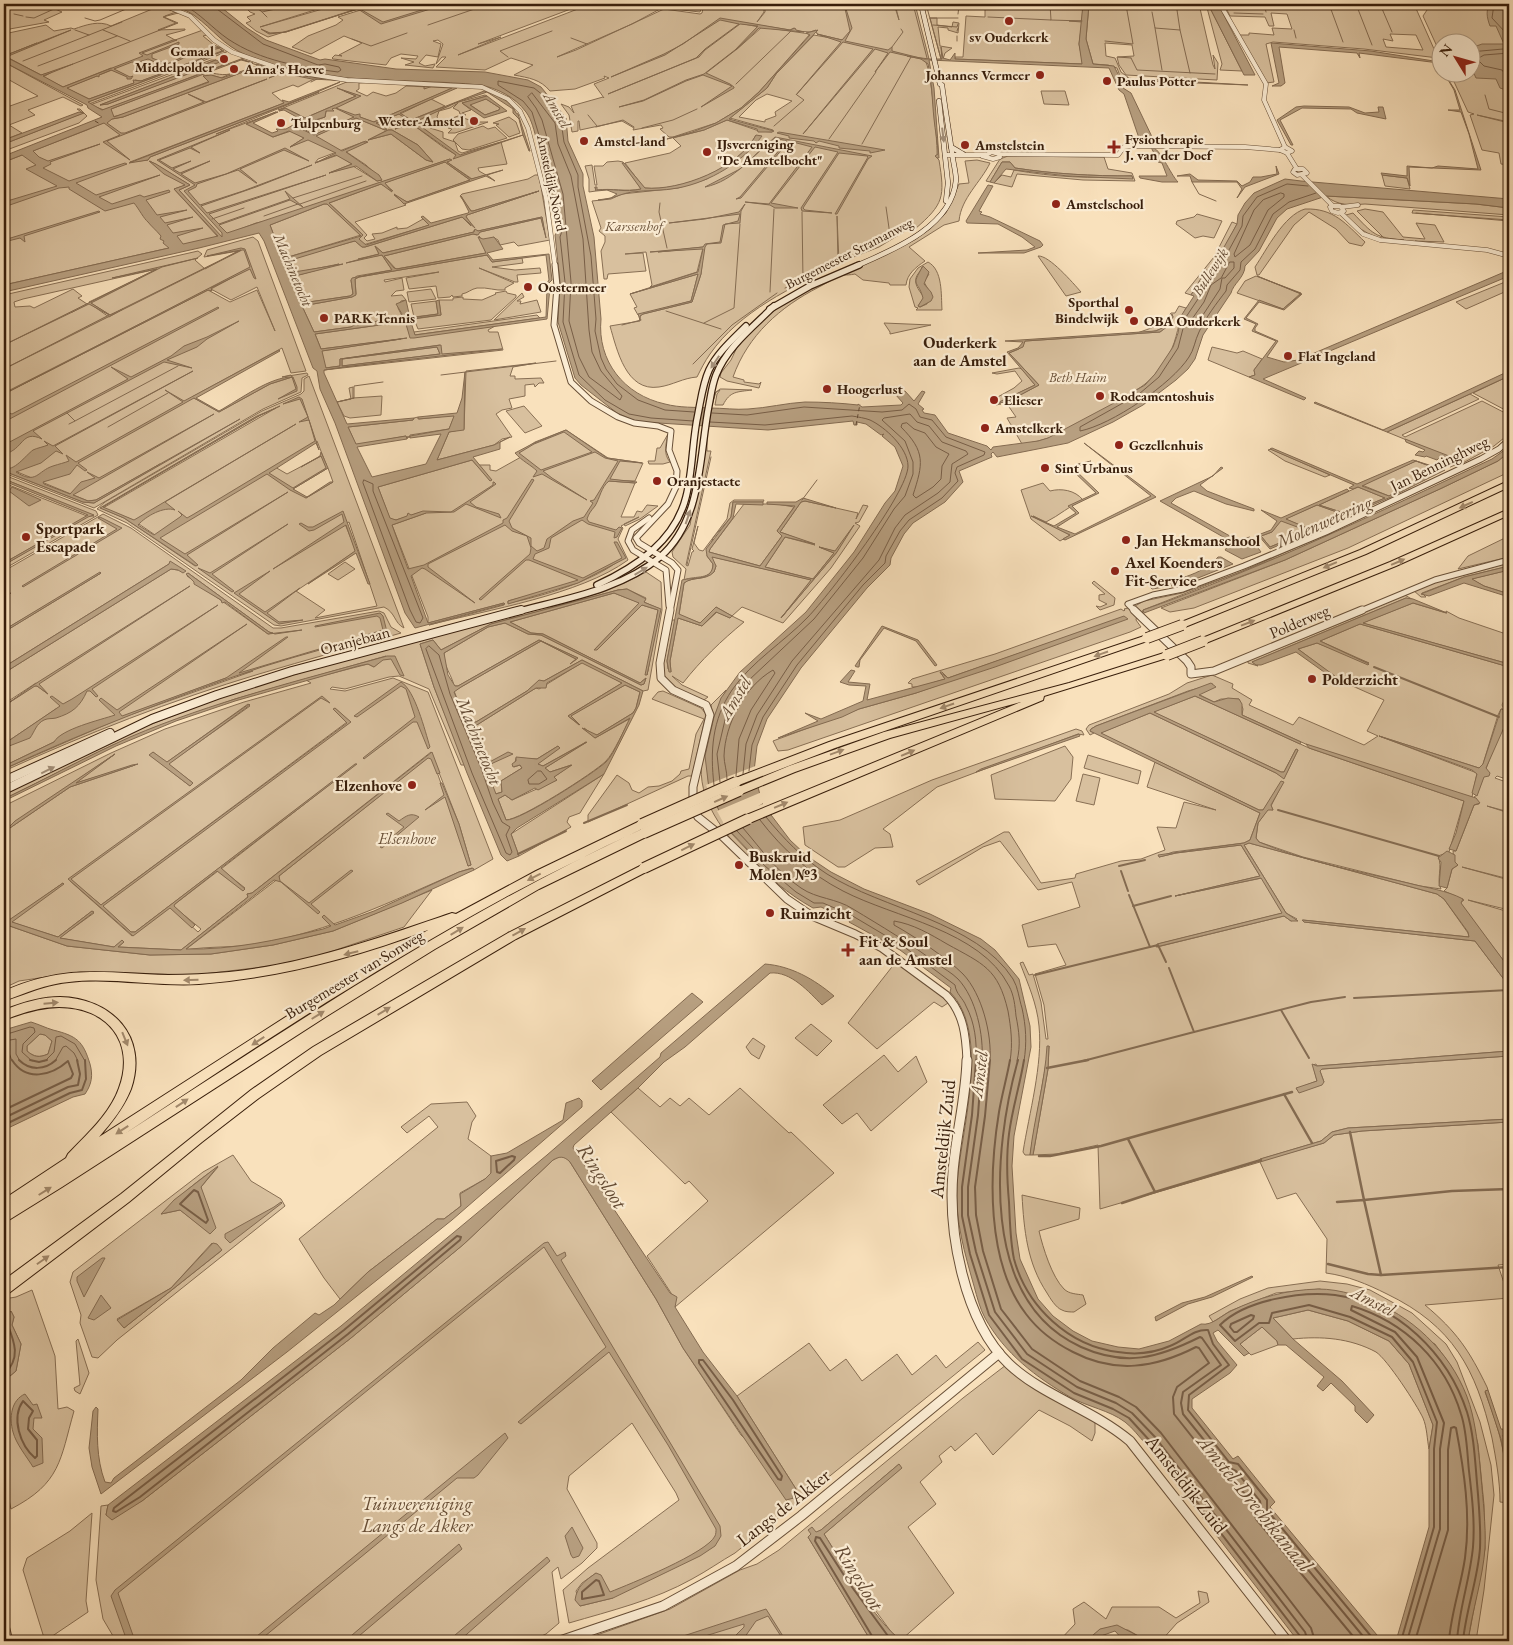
<svg xmlns="http://www.w3.org/2000/svg" width="1513" height="1645" font-family="'EB Garamond',serif">
	<style>
		.green { fill: #d8c09e; stroke: #886f54; fill-rule: evenodd }
		.water { fill: #b79f80; stroke: #846b51; fill-rule: evenodd }
		.pier { fill: #f9e1bc }
		.lines { fill: none; stroke-linecap: round; stroke-linejoin: round }
		.shore-far1 { stroke: #785e46; stroke-width: 1 }
		.shore { stroke: #785e46; stroke-width: 2 }
		.stream-far2 { stroke: #846b51; stroke-width: 1 }
		.stream-far1 { stroke: #846b51; stroke-width: 2 }
		.stream { stroke: #846b51; stroke-width: 2.5 }
		.ferry { stroke: #644b34; stroke-width: 1; stroke-dasharray: 4 3; stroke-linecap: butt }
		.tertiary-far3-casing { stroke: #684f37; stroke-width: 5 }
		.tertiary-far2-casing { stroke: #684f37; stroke-width: 7 }
		.tertiary-far1-casing { stroke: #684f37; stroke-width: 9 }
		.tertiary-casing { stroke: #684f37; stroke-width: 11 }
		.secondary-far2-casing { stroke: #381e0b; stroke-width: 5.5 }
		.secondary-far1-casing { stroke: #381e0b; stroke-width: 8 }
		.secondary-casing { stroke: #381e0b; stroke-width: 10 }
		.motorway-casing { stroke: #381e0b; stroke-width: 2 }
		.tertiary-far3 { stroke: #fbecd3; stroke-width: 4 }
		.tertiary-far2 { stroke: #fbecd3; stroke-width: 5 }
		.tertiary-far1 { stroke: #fbecd3; stroke-width: 7 }
		.tertiary { stroke: #fbecd3; stroke-width: 9 }
		.secondary-far2 { stroke: #fbecd3; stroke-width: 4.5 }
		.secondary-far1 { stroke: #fbecd3; stroke-width: 5.5 }
		.secondary { stroke: #fbecd3; stroke-width: 8 }
		.motorway { fill: #f9e1bc; fill-rule: evenodd }
		.motorway-bridge-casing { stroke: #381e0b; stroke-width: 12; stroke-linecap: butt }
		.motorway-bridge { stroke: #f9e1bc; stroke-width: 10 }
		.oneway { fill: #a38f79 }
		.oneway2 { fill: #a2896c }
		.poi-dot { fill: #8f2418; stroke: #fbecd3; stroke-width: 2 }
		.labels { text-anchor: middle; stroke-width: 4.5; stroke-linejoin: round; paint-order: stroke }
		.far-poi-label { font-size: 14px; font-weight: bold; fill: #381e0b; stroke: #fbecd3; text-anchor: start }
		.far-street-label { font-size: 14px; fill: #381e0b; stroke: #fbecd3 }
		.far-park-label { font-size: 14px; font-style: italic; fill: #684f37; stroke: #fbecd3 }
		.far-water-label { font-size: 15px; font-style: italic; fill: #644b34; stroke: #fbecd3 }
		.far-quarter-label { font-size: 16px; font-weight: bold; fill: #381e0b; stroke: #fbecd3 }
		.street-label { font-size: 16px; fill: #381e0b; stroke: #fbecd3 }
		.poi-label { font-size: 16px; font-weight: bold; fill: #381e0b; stroke: #fbecd3; text-anchor: start }
		.park-label { font-size: 16px; font-style: italic; fill: #684f37; stroke: #fbecd3 }
		.water-label { font-size: 18px; font-style: italic; fill: #644b34; stroke: #fbecd3 }
		.near-street-label { font-size: 19px; fill: #381e0b; stroke: #fbecd3 }
		.near-park-label { font-size: 19px; font-style: italic; fill: #684f37; stroke: #fbecd3 }
		.near-water-label { font-size: 21px; font-style: italic; fill: #644b34; stroke: #fbecd3 }
	</style>
	<rect width="100%" height="100%" fill="#f9e1bc"/>
	<filter id="stains"><feTurbulence type="fractalNoise" baseFrequency=".004" numOctaves="4"/><feColorMatrix values="0 0 0 0 .2 0 0 0 0 .09 0 0 0 0 .02 0 0 0 .5 -.17"/></filter>
	<radialGradient id="worn" r=".72"><stop offset=".6" stop-color="#630" stop-opacity="0"/><stop offset="1" stop-color="#630" stop-opacity=".3"/></radialGradient>
	<!-- green -->
	<g class="green">
		<path d="M4,4H64L53,8L62,12L44,20L49,22L4,30Z"/>
		<path d="M242,4H334L260,27L340,4H374L268,37L256,31L246,23L251,21L247,17L255,14L250,12Z"/>
		<path d="M380,4H441L431,7L447,4H584L478,44L501,37L458,55L583,7L586,4H632L660,9L632,24L557,57L576,50L664,9L700,14L702,13L704,4H764V12L757,22L765,12V4H894L899,20L895,4H915L929,59L907,56C912,58 920,57 925,61C931,65 938,147 937,158L939,160C945,197 944,204 915,229V225L879,247L841,262H839L837,216L838,265C792,287 740,311 710,354C705,361 701,369 697,377C683,378 673,385 659,387C626,392 617,350 610,326L640,321V316L643,314L692,302L701,274L704,247L707,244L703,247L658,252L703,248L697,272L650,287L652,285L646,252L625,254L643,253L646,271L608,274L607,279H604L601,251L605,242V236L599,231L601,228L592,201L611,199L622,194L678,188L707,179L757,143L756,135C739,168 681,192 644,188L625,163L670,153L681,146L673,138L704,130L727,120L759,131L772,132L773,130L730,118L767,88L776,74L814,35L842,40L817,34L816,30L810,32L796,31L794,28L790,30L719,19L759,27L736,50L762,27L810,34L759,92L741,108L716,123L673,137H669L660,129L663,128L661,125L633,130L634,128L622,121L580,130L579,121H578V131L572,132L569,115L561,104L569,107L574,113L571,106L603,97L604,98L594,84L609,78L604,76L605,78L575,89L550,91C540,79 529,78 514,75L533,65L511,58L485,70L436,67L446,57H442L436,64L443,44L438,40L433,41L441,44L438,57L426,55L419,63L425,66L435,64L433,68L405,65L414,62L401,58L416,59L418,56L401,54L391,58L386,65L333,59L332,58L335,55L342,56L339,55L362,43L344,36L311,54L292,47L308,36L336,25L343,20L338,17ZM767,94L792,101L775,112L776,116L765,120V122L739,117L756,100Z"/>
		<path d="M645,4H703L700,12L664,8L663,4L659,6Z"/>
		<path d="M985,4L1019,6L1020,4H1083L1082,21H1069L1082,22L1079,44L1083,64L955,59V57H963L966,16L985,17Z"/>
		<path d="M1089,4H1199L1213,65L1215,69L1213,55L1218,63L1217,80L1126,75L1119,65L1117,57L1134,56L1132,45L1105,43L1106,56L1115,58L1121,72L1129,78L1120,76L1117,68L1108,65L1093,64L1086,39Z"/>
		<path d="M1206,4H1208L1242,71L1220,70L1222,64Z"/>
		<path d="M1224,4H1414L1438,58L1364,49L1273,42L1266,44L1274,82L1266,83L1238,35H1249V33L1274,35L1272,28L1292,29L1287,14L1271,13L1274,26H1269L1265,17L1230,16ZM1390,34L1416,35L1423,50L1386,47L1383,39L1393,41Z"/>
		<path d="M1431,4H1509V122L1477,115L1509,123V165L1501,164L1499,153L1482,150L1470,115L1474,114L1468,112L1450,73L1470,72V42H1440V53L1423,16Z"/>
		<path d="M162,5L182,12L163,17L176,23L158,30L185,29V30L166,35L175,40L203,30L207,35L203,36L214,45L229,51L89,104L88,102L214,55L141,81L135,80L134,83L89,99L66,88L112,70L125,75L111,68L63,87L43,77L52,72L41,75L5,56L37,43L4,56V34L46,25L54,31L71,28L74,29C86,25 99,20 111,26Z"/>
		<path d="M930,18H937V25L952,27L953,22L959,23L958,33L948,30V28L938,27L940,46L952,48L945,53L943,59H941Z"/>
		<path d="M244,58L288,72L345,81L314,79L298,87L293,85L272,93L284,103L130,162L148,160L150,157L319,92L216,134L276,112L248,124L273,137L291,131L304,138L290,147L356,118L385,130L387,129L376,123L399,114L410,121L395,129L412,124L443,147L458,156L414,121L455,103L485,95L487,96L462,103L471,110L462,113L466,115L460,114L459,111L453,108L458,103L450,108L439,111L437,117L440,120L438,123L445,124L436,125L430,128L443,132V138L455,142L458,151L462,153L501,142L507,164L478,168L479,171L486,175L472,179L447,162L451,160L450,159L271,220L256,223L220,237L179,190L190,185L150,161L155,166L186,185L174,189L218,237L4,285V162L87,130L112,119L123,117L259,66L241,59ZM388,130H392L418,145L433,162L426,160L391,134L368,140ZM366,141L367,142L345,151L366,165L382,180L377,181L353,166L329,173L352,164L338,155L315,163L318,159Z"/>
		<path d="M211,60H216L100,105L108,104L218,62L223,65L104,110L90,105Z"/>
		<path d="M4,62L83,105L81,106L63,97L28,110L35,115L9,125L22,133L4,140V103L10,106L38,96L4,77Z"/>
		<path d="M204,73C214,72 219,76 230,74L221,78L211,75L203,76L210,81L124,114L112,117L111,109Z"/>
		<path d="M349,81L373,82L359,83V89L356,91L367,96L373,92L386,96L396,93L406,86L453,88L376,121L373,122L357,116L314,135L299,126L323,114L316,120L325,117L326,111L360,96L344,91L356,96L305,118L285,108L278,110Z"/>
		<path d="M1041,91H1065L1069,105L1044,104Z"/>
		<path d="M431,99L445,106L411,120L400,114Z"/>
		<path d="M486,99L500,108L499,110L485,115L469,104Z"/>
		<path d="M77,109H80L87,116L79,123L4,151V144L83,113Z"/>
		<path d="M458,116L475,122H488L455,133H448L452,129L448,128V125L453,123L450,119Z"/>
		<path d="M509,117L516,122L520,133L509,137L496,125L499,124L493,123Z"/>
		<path d="M483,126L488,129L495,127L507,138L469,150L462,149L453,140L458,134Z"/>
		<path d="M1008,156L1104,157L1108,169L1132,173L1135,181L1083,180L1017,174L1012,187L994,183L1002,175L1011,177L1014,170C1053,177 1092,179 1132,176C1092,176 1054,174 1015,168L1010,162H1002L990,182L986,181L1000,159Z"/>
		<path d="M977,160L990,163C981,182 961,198 959,221L944,225L909,247L925,261C916,267 907,274 906,285H890L889,283L863,280L855,274C850,275 847,275 844,275C835,277 827,283 819,287C780,307 748,335 733,377L744,380V382L759,384L761,382L759,388L727,381L720,377L721,373L731,360L740,341L773,310L801,293L916,239L932,227L946,213L959,184L969,183L965,161Z"/>
		<path d="M618,161L623,162L641,189C625,192 612,188 597,190L595,187L596,191L589,192V179L585,166L592,165L595,185H597L594,166H603L607,162Z"/>
		<path d="M445,162L470,180L407,202L394,195L406,205L355,222L367,235L364,238L367,241L375,239L372,234L382,233L397,227V229L407,228L423,219L430,225L363,245L359,239L363,235L329,203L381,184L393,191L384,183Z"/>
		<path d="M535,175H539L550,240L518,246L514,242L500,245L498,240L493,237L501,248L489,251L479,236L486,253L396,269L384,256L473,234L477,235L480,232L541,218L544,230L542,217L478,231L474,230V232L383,253L375,246L379,254L358,259L382,255L392,270L357,276L351,280L353,294L350,296L309,302L303,301L294,279L295,276L339,264L294,273L288,260L351,242L355,241L362,247H365L462,217L471,226L466,216L467,215L539,191L473,211H471L460,196L462,194L528,179Z"/>
		<path d="M1382,175L1407,178L1410,189L1385,186Z"/>
		<path d="M1326,196L1476,204L1509,208V215L1365,204C1350,205 1338,206 1326,196Z"/>
		<path d="M324,204H327L361,235L285,258L282,257L270,225Z"/>
		<path d="M1305,209C1334,208 1346,224 1365,242L1362,246L1349,243L1336,229L1309,212L1294,225L1259,275H1257L1255,267C1267,249 1284,215 1305,209Z"/>
		<path d="M1365,209L1383,212L1403,237L1425,239L1416,223L1435,225L1444,242L1415,241L1449,246C1412,242 1370,247 1346,215L1353,213C1373,234 1375,238 1404,240L1384,238L1357,211Z"/>
		<path d="M1413,210L1509,217V220L1412,213Z"/>
		<path d="M1197,214L1222,221L1214,238L1203,236L1195,238L1176,224L1177,221L1194,217Z"/>
		<path d="M1232,222L1237,224L1219,258L1199,282L1191,295L1185,293L1214,257Z"/>
		<path d="M253,237L258,241L306,371L291,373L282,348L192,397L219,412L270,384L292,377L291,375L282,377L307,373L308,375L302,378L301,392L263,409L94,508L4,473V471L83,502L94,503L160,464L96,500L88,501L10,469L6,470L4,468V394L208,290L230,302L257,290L275,331L257,287L231,300L211,289L250,268L4,393V295L198,251L202,254L195,260L205,269L238,251L204,257L207,250ZM157,269L89,302L110,315L123,309L109,317L89,303L72,312L87,304L78,298L82,296L73,289L34,308L30,306L15,307L14,302L23,299Z"/>
		<path d="M487,255L492,262L522,258L523,263L492,267L515,270L540,268L541,273L517,275L518,282H515L479,268L514,283L505,288V290C495,291 488,287 477,288C471,289 468,293 462,294V296L453,297L452,295L450,297L438,298L436,286L409,289L406,278L439,272L384,280L385,282L402,278L404,290L396,291L391,296L402,295L406,300L401,301L398,308L402,316L373,322L363,320L351,327L314,332L302,306L352,297L356,294L355,279L359,277Z"/>
		<path d="M1038,256C1049,255 1073,283 1081,292L1066,296Z"/>
		<path d="M928,262C943,270 941,295 942,310H916L918,308L915,307L909,287L910,279L918,268ZM922,267L929,274L924,282L928,289L927,304L920,307L918,306L924,298C921,292 914,286 916,278C917,274 921,271 922,267Z"/>
		<path d="M698,274L691,301L638,315L634,308L637,307L630,294Z"/>
		<path d="M1256,276L1301,293L1283,309L1237,293L1245,281Z"/>
		<path d="M1505,282L1509,284V290L1466,309L1456,302Z"/>
		<path d="M431,289L436,299L409,302L407,292Z"/>
		<path d="M506,291L507,293L516,295V297L491,320L418,329L414,319L441,315L439,300H453V298L463,297V299L482,300L496,294L495,293Z"/>
		<path d="M522,293L524,297L517,301H521L520,304L537,300L541,312L494,320Z"/>
		<path d="M436,301L438,314L414,317L411,304Z"/>
		<path d="M1179,306L1186,308C1177,322 1178,339 1169,354C1162,365 1155,376 1145,384C1139,389 1132,392 1126,396C1095,416 1059,440 1022,444L1007,418L1016,417L1007,404V402L1039,385L1009,353L1019,349L1025,341L1160,332L1168,326L1173,317L1172,315C1162,333 1156,331 1137,333C1151,328 1161,326 1171,313H1175Z"/>
		<path d="M537,315L540,318L414,335V332Z"/>
		<path d="M401,322L406,324L411,337L495,326L488,330L489,332H498L503,350L324,370L441,354L440,345L340,359V366L325,368L321,351L401,339L321,349L315,334Z"/>
		<path d="M884,323L931,325L890,334V332Z"/>
		<path d="M437,347L440,354L342,366V359Z"/>
		<path d="M1212,347L1237,353L1243,351L1262,359L1254,370L1255,375L1249,377L1208,360Z"/>
		<path d="M536,363L513,367L510,376H515V379L541,378L544,383H539L535,387L534,384L525,385V396L509,399L512,408L502,410L496,414L512,437L502,439L494,445L437,460L449,432L464,429L466,371Z"/>
		<path d="M1019,368L1022,369L1035,385L998,403L1001,404L996,405L997,402L994,399L1014,388L1022,381L1015,371L997,374L992,373Z"/>
		<path d="M309,376L404,628C394,623 396,613 384,607L281,626L274,625L127,523L97,509L105,502L262,411L301,394L304,391V379ZM276,408L103,508L133,520L186,556L197,565L195,566L124,518L101,508L257,416ZM317,441L326,464L321,456L287,474L275,467ZM328,468L333,482L306,498L293,489ZM349,522L377,606L315,618L325,610L296,591L356,551L345,524Z"/>
		<path d="M1509,376V412L1473,393Z"/>
		<path d="M353,387V398L382,396L381,415L350,418L344,416L337,402L351,399L349,388Z"/>
		<path d="M720,389H724L752,390C737,392 730,391 723,405H715L717,394L720,390L716,392L712,405L715,393Z"/>
		<path d="M1470,394L1479,399L1402,435L1405,437L1482,401L1509,415V434L1494,446L1463,463L1387,432Z"/>
		<path d="M524,406L542,426L525,433L506,411Z"/>
		<path d="M455,415L449,429L410,435L409,438L408,436L407,439L406,436L356,445L348,427L413,420L414,418L418,417L419,419Z"/>
		<path d="M566,430L608,458L643,463L635,481L608,480L606,483L609,481L635,483L621,517H634L637,511L642,512L647,505L658,506L640,519L625,526L624,524L639,517L621,526L623,528L618,539L628,560C580,595 487,610 429,625L504,605V603L428,623V617L392,525L426,513L422,512L396,520L390,519L378,487L472,460L491,481L479,465H490V470L496,471L521,457L517,454L535,442ZM622,558C597,580 541,597 508,603V601C543,592 593,580 622,558Z"/>
		<path d="M707,433V451H711L686,565L688,566L692,552L694,551L692,549L698,526L694,543L699,550L703,551L727,519L730,503L734,500H764L763,502H733L731,517L713,538L707,556L713,564C713,581 695,575 684,580L686,569L673,557L672,552L690,525Z"/>
		<path d="M668,434C666,444 663,454 670,462L663,464H649L648,461H655L657,448H660Z"/>
		<path d="M1271,449L1330,475L1325,477L1285,461L1268,450Z"/>
		<path d="M1509,452V472L1348,548L1194,608L1170,612L1161,608L1285,560L1442,488L1498,461Z"/>
		<path d="M1416,461L1441,470L1389,496L1362,485Z"/>
		<path d="M4,475L96,511L98,515L4,569V565L73,524L4,563V483L87,516H94L4,479Z"/>
		<path d="M1043,483L1050,491C1061,488 1075,490 1083,500C1069,506 1060,515 1046,522L1033,516L1070,535L1060,541L1031,519L1021,490Z"/>
		<path d="M1358,487L1385,498L1347,514L1319,505Z"/>
		<path d="M805,501L858,513L856,519L863,505L868,506L859,522L855,523L860,526L831,568L783,623L742,607L732,616L744,622C721,641 701,660 683,683L672,676L682,685L708,697L704,700H701C649,679 661,668 672,620H675L667,661L668,669L671,672L670,661L678,618L702,626L717,612L730,618L732,616L716,607L700,623L679,615L684,583C693,576 705,581 714,572L716,566L711,558L713,557L812,580L781,618L837,552L819,547L834,553L813,579L765,567L785,537L815,545L780,532L801,502Z"/>
		<path d="M744,504H777L794,507L777,531L782,536L760,566L709,552L710,549Z"/>
		<path d="M1317,505L1346,515L1312,530L1285,519Z"/>
		<path d="M103,514L131,528L273,628H281L379,611L384,613L391,627L401,633C353,647 306,660 259,674C172,700 86,734 4,771V769L121,718L253,671L226,678L54,742L4,766V746L56,709L4,744V706L34,686H37L48,694L36,683L4,704V695L6,693L4,689V673L171,569L178,570L169,564L4,667V632L101,573L4,630V597L11,593L4,596V571ZM188,573L269,632L273,633L268,634L187,576Z"/>
		<path d="M1281,520L1309,531L1270,547L1261,536L1272,532Z"/>
		<path d="M1332,532L1322,539L1281,556L1143,610L1142,614L1135,606L1144,601L1182,593L1238,573Z"/>
		<path d="M1509,536V557L1458,569L1468,556Z"/>
		<path d="M1509,561V566L1464,577L1422,593L1426,597H1421L1413,590L1434,582Z"/>
		<path d="M345,562L355,569L338,580L328,574Z"/>
		<path d="M1509,570V594L1484,586L1471,579Z"/>
		<path d="M646,572L661,582L662,610L648,690L643,691L582,660L544,681H539L527,691L476,722L467,723L454,691L461,687L541,641L574,658L576,659L574,661L578,658L539,640L458,686H454C452,675 443,666 444,653L488,627L505,623L528,634L541,635L641,685L644,684L646,678L640,683L543,634L531,633L510,622L614,593L640,603L595,649L596,650L642,605L658,610L647,675L660,609L646,603L644,602L646,598L627,589L618,590L491,624L441,650L433,640L420,644L434,687L465,765H461L429,689L399,676L389,677L345,689L332,687L330,689L345,691L393,678L428,692L493,859L474,870L472,868L459,872C390,902 331,931 257,944C233,948 209,946 185,950L279,878V876L431,755L469,863L468,866L471,865L459,824L431,752L252,893L247,894L248,897L181,950L118,947L124,942L122,941L114,947L59,938L94,913L92,911L58,937L11,922L63,883L9,921L4,918V832L70,787L135,765L73,784L115,754L4,830V806L111,753L165,729L244,702L311,683L306,680L368,664L374,667L386,656L235,699L154,728L113,745L4,799V792L120,736L233,693L310,670L591,594L624,583ZM248,704L250,706L168,764L193,783L190,786L150,755L153,752L166,763ZM335,708L350,722L102,906L131,932H135L356,764L221,869L245,888L243,890L218,871L175,904L173,906L201,929L198,932L170,907L132,936L70,881L71,880L101,905L347,722L334,709Z"/>
		<path d="M1094,581L1115,598L1114,605L1100,610L1096,606L1100,607L1107,604L1099,600V595L1105,594L1092,583Z"/>
		<path d="M1403,594L1417,602L1406,598L1252,662L1258,666L1248,663V660Z"/>
		<path d="M1413,603L1446,613V611L1459,618L1509,635V664L1362,623Z"/>
		<path d="M1128,608L1137,615L1136,620L1141,627L1130,632L788,750L778,751L773,741L859,709L916,693L1124,617L948,678L942,672H940L945,679L919,687H912V684L908,683L912,679L995,654L1121,609L1124,611L1125,610L1124,609Z"/>
		<path d="M1360,624L1509,667V690L1502,705L1504,709H1501L1498,715L1483,764L1479,768L1379,736L1477,773L1472,797H1468L1310,746L1242,715L1243,709L1239,699H1221L1214,702L1198,694L1213,684L1188,691L1096,726L1091,729L1090,731L1094,733L1090,735L1086,729L1089,725L1169,694L1187,683L1212,675L1233,684L1232,688L1252,700L1249,705L1293,725L1299,717L1364,745L1378,736L1367,731L1384,700L1339,680L1298,649L1317,643L1369,663L1320,641Z"/>
		<path d="M583,662L622,683L568,716L579,725L570,716L625,685L640,692L636,708L633,713L597,735H594L584,728L595,738L631,718C624,729 614,753 606,761C594,773 520,820 506,820L498,799L505,795L512,800L557,780L554,777L571,765L550,772L545,768L586,742L543,766L537,764L559,748L558,746L537,759L516,758L514,767L520,765L522,768L501,781L502,792L495,794L469,731L472,728L531,691L536,688L539,689Z"/>
		<path d="M726,690L714,717L706,752L709,789L731,833L749,852V861C725,833 696,800 702,760C704,745 712,731 713,716C713,712 711,708 711,705Z"/>
		<path d="M663,691L701,708L706,714L692,776H688L588,822V815L617,775L629,783L632,790L639,793L648,787L659,786L672,781L680,774L681,771L689,769L696,734L704,719L652,699L658,692Z"/>
		<path d="M1195,696L1309,748L1464,801L1449,852L1438,856C1443,867 1436,880 1441,889L1420,886L1303,857L1259,842L1256,838L1258,823L1268,809L1273,810L1271,806L1283,782L1263,810H1259L1100,733L1150,713L1276,773L1284,778L1298,750L1296,749L1284,772H1281L1153,712Z"/>
		<path d="M1509,721V780L1497,776L1495,778L1509,783V812L1487,806L1509,813V879L1462,867L1509,880V910L1468,900L1509,912V968L1460,903L1464,900L1444,891L1447,888L1452,869L1458,865L1454,862L1453,851H1456L1474,805L1479,804L1474,797L1477,795C1482,781 1499,727 1509,721Z"/>
		<path d="M1076,729L1082,731L1084,735L1078,734L937,787L883,829L890,834L893,847L875,848L845,867H838L805,845L803,827L840,820L932,780Z"/>
		<path d="M1065,746L1073,757L1071,779L1055,801L995,799L991,775Z"/>
		<path d="M1088,755L1141,771L1138,784L1084,768Z"/>
		<path d="M1155,762L1260,813L1250,840L1244,843L1173,852L1159,857L1176,853L1241,845L1260,876L1175,896L1262,878L1283,913L1158,944L1157,947L1284,916L1291,921L1297,919L1286,913L1244,845L1249,843L1437,894L1444,899L1468,933L1469,937L1303,920L1304,922L1475,941L1509,986V1051L1317,1066L1316,1064L1313,1065L1317,1081L1296,1089L1324,1082L1320,1071L1322,1069L1509,1056V1119L1348,1128L1332,1132L1321,1141L1261,1159L1260,1161L1324,1143L1334,1135L1362,1131L1509,1122V1264L1498,1265L1509,1298L1425,1305C1457,1332 1469,1350 1487,1387L1488,1390L1485,1392C1499,1427 1509,1465 1509,1503L1500,1502C1500,1481 1496,1459 1492,1438C1476,1369 1453,1326 1387,1294C1367,1284 1348,1276 1326,1273L1327,1239L1296,1193L1277,1199L1260,1162L1100,1209L1098,1145L1057,1154L1033,1155L1048,1069L1049,1046L1030,1155H1025L1023,1152C1029,1114 1043,1064 1039,1026C1037,1004 1028,984 1020,963L1023,962L1029,975L1033,974L1041,1002L1046,1039H1048L1044,1005L1035,974L1066,965L1056,944L1028,947L1022,925L1080,907L1072,882L1038,890L1000,841L983,847L919,885L916,881L1004,832H1009L1041,883L1075,878L1076,874L1121,861L1141,859L1165,850L1157,827L1176,828L1184,802L1216,810L1147,787Z"/>
		<path d="M604,774L580,813L569,817L567,822L571,827L519,856L511,834Z"/>
		<path d="M1083,774L1100,778L1094,805L1076,801Z"/>
		<path d="M432,890L404,927L318,956L271,966L195,975L80,972L19,981L4,988V924L67,946L150,955L211,954L273,945L333,931Z"/>
		<path d="M895,963L929,984L948,1003L942,1007L934,1002L877,1049L848,1023Z"/>
		<path d="M811,1024L832,1041L817,1056L795,1038Z"/>
		<path d="M40,1034L45,1035L52,1041L48,1054C39,1058 34,1057 27,1051V1046Z"/>
		<path d="M753,1038L765,1046L759,1059L751,1054L746,1047Z"/>
		<path d="M884,1055L898,1072L916,1056L927,1082L871,1131L857,1113L842,1124L823,1105Z"/>
		<path d="M638,1088L660,1107L670,1098L680,1106L689,1098L709,1115L740,1088L789,1133L791,1132L834,1173L675,1307L671,1293L647,1256L708,1201L689,1181L685,1184L611,1112Z"/>
		<path d="M467,1102L476,1116L472,1122L468,1139L491,1156V1173L485,1179L460,1193L461,1206L444,1219H437L368,1272L340,1299L324,1278L299,1239L438,1127L429,1116L407,1133L401,1127L431,1104Z"/>
		<path d="M233,1155L251,1181L281,1199L285,1206L117,1340L98,1358L92,1357L80,1323L81,1315L70,1282L73,1272L203,1172ZM218,1167L201,1187L210,1233L180,1210L161,1214C179,1197 196,1181 218,1167ZM212,1243L221,1251L124,1328L117,1319L171,1288Z"/>
		<path d="M561,1156L566,1158L570,1162L656,1299L683,1348L741,1435L796,1489L737,1396L809,1343L830,1371L846,1359L862,1381L897,1354L912,1375L936,1355L946,1368L978,1342L985,1350L735,1553C721,1561 707,1571 692,1579C655,1600 610,1611 569,1623L563,1590L588,1568L679,1500L676,1493L632,1423L569,1476L567,1489L597,1543V1548L582,1563L561,1579L558,1567L552,1572L559,1623L546,1634L530,1641H116L103,1619L96,1580L101,1506L108,1505L106,1515L142,1501L351,1338L464,1244L553,1160ZM596,1573L613,1598L580,1606L576,1591L582,1583Z"/>
		<path d="M1022,1195L1080,1208L1079,1219L1039,1231C1043,1248 1052,1277 1064,1289C1069,1294 1077,1294 1083,1295L1086,1304L1074,1312C1071,1312 1065,1312 1062,1310C1056,1308 1050,1298 1047,1293C1027,1263 1024,1230 1022,1195Z"/>
		<path d="M1320,1281L1347,1284L1370,1290L1412,1313L1446,1344L1457,1362L1480,1422L1491,1465L1494,1495L1484,1590L1476,1641H1468L1485,1549L1484,1505L1478,1444L1462,1387L1451,1366L1435,1344L1320,1289L1276,1293L1230,1311L1213,1322L1209,1316L1240,1299L1268,1288Z"/>
		<path d="M32,1290L55,1356L58,1409L67,1407L74,1411C60,1460 61,1483 11,1509L4,1477V1381L16,1371L21,1344L12,1325L14,1317L11,1311L4,1319V1299L16,1297Z"/>
		<path d="M1308,1310L1348,1321L1389,1341L1409,1364L1433,1425L1429,1449C1427,1439 1427,1427 1423,1418C1417,1405 1387,1359 1376,1352C1350,1338 1321,1336 1293,1339L1273,1318Z"/>
		<path d="M1262,1327L1277,1341L1278,1345L1251,1355L1240,1344Z"/>
		<path d="M78,1339L89,1373L80,1394L75,1391L74,1388L80,1385L76,1341Z"/>
		<path d="M1006,1365L1095,1421V1433L1092,1441L1070,1426L1039,1410L993,1455L976,1433L955,1451L951,1446L939,1456L942,1462L920,1482L936,1504L908,1527L954,1593L901,1640L892,1633L853,1580L824,1534L901,1468L899,1464L821,1530L808,1537L871,1641H744L739,1634L731,1641H580L670,1609L740,1570L757,1564L779,1550L963,1398Z"/>
		<path d="M92,1513L86,1601L88,1612L45,1641L23,1570L27,1558L70,1531Z"/>
		<path d="M1198,1591L1207,1593L1209,1602L1177,1623L1161,1641L1144,1636L1140,1637L1128,1630L1107,1628L1100,1630L1086,1641H1059L1075,1624L1073,1609L1084,1602L1106,1619L1112,1607H1159L1176,1618L1200,1603Z"/>
	</g>
	<!-- water -->
	<g class="water">
		<path d="M167,4H217L247,28L266,40L320,60L325,59L396,69L485,72L528,80L541,87L566,118L568,141L583,174V186L594,237L601,319C597,361 624,395 665,404C680,408 695,407 710,408C723,408 736,410 748,409C767,408 786,403 805,402C822,402 841,403 858,405V404L862,407L901,405L903,403L895,394L905,391L914,401L922,391L925,392L918,404L924,409L922,410L924,413L935,415L948,433L987,446L991,450L993,447L1038,441L1048,438L1114,403L1145,385L1155,374L1173,347L1178,333L1181,316L1194,296L1191,295L1206,270H1211L1237,224L1238,215L1245,203L1254,193L1285,179L1301,181L1509,199V208L1476,204L1326,196L1287,209L1277,218L1259,251L1245,266C1245,277 1233,284 1231,293L1203,335L1195,359L1188,369L1176,380L1143,405L1113,422L1068,443L997,457L993,452L991,454L992,457L959,471L963,482L945,502L913,523L904,534L891,558L890,565L867,588L801,668L767,719L757,746L754,771L762,803L790,840L807,856L831,872L864,889L930,914L981,939L995,950L1019,979L1030,1026L1031,1047L1014,1136L1012,1166L1016,1233L1020,1259L1038,1299L1053,1316L1073,1331L1092,1341L1118,1347L1139,1349L1169,1341L1201,1324C1212,1326 1222,1315 1231,1311C1260,1297 1286,1290 1318,1289C1341,1289 1363,1297 1383,1306C1425,1326 1461,1367 1472,1413C1477,1434 1479,1455 1481,1477C1483,1500 1486,1525 1485,1548C1483,1578 1472,1611 1468,1641H1396L1429,1527V1449L1433,1425L1409,1364L1389,1341L1348,1321L1308,1310L1273,1318L1293,1339L1342,1381L1374,1415L1367,1423L1355,1411V1406L1331,1383L1323,1391L1317,1386L1324,1377L1286,1345H1278L1277,1341L1262,1327L1240,1344L1249,1353L1244,1356L1218,1330L1213,1333L1217,1341L1237,1365L1230,1373L1192,1399V1408L1233,1459L1238,1456L1275,1502L1270,1507L1382,1641H1298L1146,1444C1139,1437 1133,1428 1125,1422C1109,1410 1088,1407 1070,1397C1036,1377 1005,1354 985,1318C980,1309 977,1297 974,1286C965,1254 955,1221 957,1186C960,1132 992,1035 950,992L951,988L900,950L849,922L850,920L821,907L813,908C788,894 768,877 749,856V851L727,828L709,789L705,756L714,717L721,698L740,672L806,612L854,552L885,503L895,491L903,466L895,447L882,436L884,434L881,435L866,424L857,422V425H854L853,421L768,430L643,422L635,421L617,413L581,385L575,378L558,322L560,282L555,235L557,232C553,201 546,171 537,141C534,131 532,120 526,112C515,97 497,88 480,85C403,77 319,87 246,55C223,45 214,30 195,16C187,10 177,7 167,4Z"/>
		<path d="M348,4H352L358,8L376,4L360,9L383,22L441,4H447L381,24L358,9L286,32L269,34L261,29L270,33L286,32L356,9Z"/>
		<path d="M844,4L847,8L846,9L852,28L845,41L888,50L892,47V51L924,59H942L941,47L943,58L950,60L955,53V59L1082,64L1079,44L1083,4H1089L1086,39L1093,64L1114,66L1119,76L1124,78L1248,85L1120,80L1123,88L1131,93L1154,141H1193L1198,138L1204,142L1141,144L1124,94L1119,90L1109,68L929,60L934,88L939,158H937L935,156L938,154C938,142 935,131 934,119C932,100 932,82 928,64L921,59L890,52L875,72L888,53L875,49L803,134L873,49L843,42L796,95L841,42L817,34L842,40L850,31Z"/>
		<path d="M1208,4H1218L1255,75H1244L1242,71Z"/>
		<path d="M1491,4H1509V91L1500,88L1496,79L1476,78L1471,67V48L1482,44H1504L1496,26H1490C1487,18 1485,9 1491,4Z"/>
		<path d="M720,18L790,30L795,28L796,30L804,32L759,28L737,49L706,73L730,84L734,87V88L701,107L732,86L703,75L686,81L643,101L619,107L644,100L686,80L704,74L735,50L758,26L740,24L705,50L699,57L608,94L696,58L705,49L739,24L720,20L665,55L611,77L664,54L683,44Z"/>
		<path d="M71,30L6,57L41,75L73,64L43,76L63,87L143,56L139,53L173,40H177L142,53L147,55L179,42V44L152,54V58L167,64L185,56L216,47L220,48L188,56L154,72L152,70L164,66L148,59L136,63L132,62L114,69L130,77L133,76L131,79H127V77L111,70L99,75V77L97,76L67,88L89,99L134,83L133,80L141,81L170,70L167,68H175L222,51L220,49L224,51L88,102L102,110L241,59L253,63L241,60L111,109L114,117L209,82L203,76L211,75L222,78L257,66L256,64L296,75L326,79H312L282,73L269,78L280,72L259,66L123,117L112,119L107,123L121,133H125L204,102L188,94L206,102L267,79L107,141L130,160L103,142L120,135L104,123L33,151L39,157L48,161L100,144L50,162L51,164L43,168L69,181L125,163L127,164L76,183L96,195L160,175L99,197L112,204L140,195L144,197L169,190L170,192L146,200L157,215L187,210L160,217L165,223L193,217L167,225L173,233L203,228L177,236L183,244L218,236L174,189L185,185L164,174L149,161L156,164L190,185L179,190L222,237V233L184,191L195,185L157,160L230,130L191,147L200,153L190,148L159,160L172,168L191,161L173,169L180,173L210,161L181,174L195,183L226,174L285,148L309,161L284,150L240,169L257,183H256L238,170L197,184L196,187L188,191L200,205L243,191L312,165L256,187L201,206L207,213L326,175L209,214L219,224L290,199L285,191L303,207L290,200L219,225L227,233L450,159L452,160L447,162L471,179L503,170L487,175L495,181L486,176L404,204L394,194L407,202L470,180L445,162L385,183L392,192L381,184L329,203L363,235L359,239L366,245L429,225L421,217L423,216L431,223L468,213L469,212L461,196L471,211H473L539,191L467,215L466,217L475,228L462,217L365,247H362L355,241L351,242L288,261L294,272L343,264L295,276L294,279L303,301L309,302L350,296L353,294L351,280L352,278L392,270L382,255L346,263L379,254L375,246L383,253L474,232L475,229L478,231L542,217L546,238L541,218L480,232L478,235L473,234L384,256L394,268L397,269L486,253L478,237L483,239L494,237L503,249L487,253L493,260L549,254L552,280L549,283H547L549,280L546,255L492,262L487,255L359,277L355,279L356,295L352,297L302,306L314,332L351,327L363,320L373,322L400,317L402,314L396,304L406,300L410,318L438,314L436,301L439,300L441,315L410,319L415,335L546,317L547,288L550,287L547,319L414,338H410L406,324L401,322L315,334L321,349L407,338L322,351L326,368L340,366V359L441,345L442,354L502,349L343,367L324,370V373L337,402L354,398L337,402L347,424L414,418L413,420L348,427L356,444L406,436L407,439L357,447L372,477L426,464L441,434L410,438V436L449,429L454,416L418,419V417L457,413L462,398L465,372L464,430L449,432L437,460L494,445L510,437L500,442V449L473,457L492,480L490,481L472,460L378,487L390,518L396,520L407,516L408,513L411,515L423,511L451,512L493,485V482H494L496,484L470,502L476,507L499,514L501,518L466,504L454,512L426,513L392,525L408,569L424,565L503,523V520L507,518L532,479L534,480L509,521L512,528L531,538V546L537,551L544,548L547,539L573,521L584,517L593,503L590,501L594,500L618,461L605,458L595,452L543,471L552,478L587,500L542,474L533,477L537,471C531,465 522,461 515,453L532,444L566,430L607,458L642,463L620,461L610,479L637,482L636,483L609,481C601,487 600,498 595,506C591,511 589,513 587,519L589,522L616,530L619,527L622,528L617,537L614,538L615,532L588,524L582,520L551,538L549,548L535,554L533,559L583,578L622,558L614,542H617L626,558L578,583L508,604V601L578,580L529,560H526L481,600L479,599L530,554L531,548L527,536L512,531L505,525L428,564V567L475,603L425,569L422,568L411,576L428,623L504,603L505,604L415,628L405,613L335,423L320,389L317,371L313,368L264,241L259,233L199,248L4,292V285L169,248L163,243L164,241L160,239L161,236C156,230 151,226 148,222C144,219 139,209 134,203L105,211L69,189V187L59,188L4,207V202L57,186L26,169L36,165L22,155L4,162V156L102,117L88,108L87,105L4,62V56ZM324,204H327L361,236L285,258L282,257L270,225ZM437,347L440,354L342,366V359ZM564,432L592,452L541,470L519,453L534,444Z"/>
		<path d="M818,30L776,74L767,88L729,119L774,131L772,132H758L757,129L727,120L704,130L663,140L692,132L716,123L741,108L759,92L810,35L806,33Z"/>
		<path d="M1271,43L1371,51L1440,62V65L1439,63L1359,53L1360,58L1357,53L1279,47L1285,83L1281,86H1272L1279,83Z"/>
		<path d="M216,60L220,62L108,104L100,105Z"/>
		<path d="M1444,73L1455,90L1481,170L1409,167L1410,186L1407,178L1382,175L1381,173L1407,176V166L1432,168L1438,166L1478,169L1469,134L1461,112L1448,110H1460L1454,90Z"/>
		<path d="M340,82L313,94L150,157L148,160L129,163L284,103L282,100L289,102Z"/>
		<path d="M406,85L457,88L400,113L411,120L484,91C496,93 512,102 516,113L518,114L530,151H529L523,135L453,159L456,155L412,124L395,129L409,121L399,114L376,123L387,129L385,130L356,118L316,136L342,151L363,142H368L346,152L379,175L382,180L377,181L356,166L329,173L352,164L336,155L315,163L336,153L308,140L290,147L304,138L289,131L273,137L246,124L276,112H278L253,123L272,133L278,131L276,129H286L302,120L284,110L279,111L285,108L305,118L356,96L337,88L361,96L336,108L355,115L360,114V117L374,122L452,88L433,86L424,89V86ZM487,92L513,109V113L519,119L523,135L460,155L415,122L455,103ZM335,108L354,117L314,135L299,128L309,122L325,117L326,111H334L332,109Z"/>
		<path d="M487,96L507,111L484,118L462,103ZM486,99L500,108L499,110L485,115L470,105Z"/>
		<path d="M1304,106L1349,107L1365,113L1379,112L1378,107H1383L1386,119L1357,113L1351,109L1302,108L1280,120L1293,145H1291L1277,120L1296,107Z"/>
		<path d="M79,112L84,113L4,144V140Z"/>
		<path d="M388,130H392L418,145L433,162L426,160L391,134L368,140Z"/>
		<path d="M779,132L885,150L870,153V151L839,148V146L819,141L816,143L814,141L789,138V136L777,133Z"/>
		<path d="M756,135L762,136C743,162 710,182 678,188C663,191 647,190 632,192C619,194 611,200 598,200L611,198L617,194L607,190L596,191L595,187H597V190C612,188 625,193 641,189L622,163H624L645,188C680,191 739,168 756,135Z"/>
		<path d="M775,137L872,156L868,159L837,214H835L868,157L867,156L839,153L803,208L805,210L832,213L802,211L801,208L838,152L815,147L771,203L798,208H775L770,205L745,202L769,204L812,147L789,141L741,198L736,199L740,197L787,141L775,138C752,155 735,181 705,187L740,169Z"/>
		<path d="M1151,147C1160,147 1170,174 1178,182H1162L1140,178L1139,176H1167L1162,163L1158,162Z"/>
		<path d="M1002,162H1010L1015,168C1054,174 1092,176 1132,176L1133,179L1068,176L1006,169L994,183L990,182Z"/>
		<path d="M1276,166L1279,174L1245,187L1237,198L1242,189L1237,182H1192L1190,176H1177L1190,174L1198,180L1237,181L1242,186L1250,182L1253,177H1261L1277,174Z"/>
		<path d="M988,185L993,186L979,211L982,212L980,214L990,217L1040,241L1043,245L1041,247L1024,253H978L1027,250L1035,247L1022,237L998,224L967,223L966,221Z"/>
		<path d="M745,204L741,211L740,223L725,224L721,243L707,244L705,247L701,274L692,302L643,314L640,316V320L638,314L691,301L698,274L630,294L698,272L703,249L650,252L703,247L705,244L720,242L723,225L738,221L740,214L669,223L705,219L739,212Z"/>
		<path d="M99,211L100,212L24,236L25,242L20,238L4,242V240Z"/>
		<path d="M241,248L245,249L256,279L254,278L250,269L211,288L212,291L208,290L4,394L250,267L244,250H242L4,369L109,315L89,304L4,345L157,269L112,278L198,258L162,267L91,303L110,315L241,250L207,256Z"/>
		<path d="M923,266L929,272L924,284L931,292L933,297L931,301L920,307L918,306L923,298C918,279 910,288 923,266Z"/>
		<path d="M1509,270V276L1263,379L1306,398L1304,400L1249,377L1255,375L1254,370L1276,341L1252,331L1256,324L1244,319L1259,300L1283,309L1301,294L1257,276L1302,294L1284,310L1259,302L1246,318L1258,324L1255,328V331L1278,341L1267,357L1284,362L1298,360Z"/>
		<path d="M218,307L219,308L4,422V415H5L4,411L12,414Z"/>
		<path d="M1172,314L1173,317L1168,326L1160,332L1025,341L1023,347L1009,353L1039,385L1007,402L997,403L1035,385L1007,352L1018,348L1023,342L1005,341L1156,331L1164,327Z"/>
		<path d="M239,321L207,339L197,347L167,360L192,368L164,362L33,431L42,439C21,429 24,450 4,454V445L128,379L111,367L131,377L171,356L184,346L207,337Z"/>
		<path d="M279,350L280,351L196,398L219,411C239,400 271,376 293,377L297,387V391L278,399L296,389L292,377L270,384L219,412L194,398L78,463L87,470L85,471L77,465L70,474L43,482L44,484L70,494L81,482L95,478L87,472L99,478L214,414L73,495L88,501L96,500L240,419L94,503L83,502L4,471V468C14,472 25,456 33,450C37,448 43,447 48,445L44,441L53,446L193,371L55,446L63,454L56,451L41,463L16,472C37,485 37,471 53,466C59,464 64,463 69,461L66,455L76,462L183,402L165,390L184,401Z"/>
		<path d="M1509,371V376L1387,432L1314,403L1315,402L1383,430Z"/>
		<path d="M299,397L302,399L319,450L316,443L269,473L293,488L326,468L321,456L301,467L320,456L321,452L328,468L293,489L307,497L330,482H333L306,498L290,490L267,474L160,538L185,554L288,492L187,555L198,565L196,566L124,518L100,508L254,418L280,406L261,415L103,507L134,520L296,424L165,502L175,510C164,506 146,516 138,525L154,535L180,517L182,515L178,511L187,518L194,514L315,441L309,420L299,422L308,417L300,399L283,404Z"/>
		<path d="M1405,439L1462,461L1463,462L1450,467L1457,462L1442,455L1437,460L1426,456L1425,457L1415,455L1419,451L1423,452L1425,450L1406,442Z"/>
		<path d="M1084,443L1156,497L1065,540L1063,539L1070,535L1031,516L1054,526L1076,513L1068,506L1096,493L1071,469L1078,464L1091,461L1074,469L1099,493L1072,506L1079,513L1057,527L1075,534L1151,496Z"/>
		<path d="M1509,447V452L1498,461L1442,488L1285,560L1144,613L1143,610C1263,568 1377,513 1492,459Z"/>
		<path d="M1272,448L1357,484L1413,460L1445,470L1391,497L1270,549L1258,535L1271,530L1277,521L1261,510L1281,518L1347,489L1349,491L1319,505L1347,514L1385,498L1358,487L1353,489L1349,488L1354,485L1270,449ZM1416,461L1440,470L1389,496L1362,486ZM1317,505L1345,515L1312,530L1286,519ZM1281,521L1308,531H1309L1270,547L1261,536L1272,532Z"/>
		<path d="M1221,467L1223,468L1200,485L1207,491L1254,509V511L1226,504L1194,491L1176,498L1171,503L1237,540L1250,537L1261,552L1242,559L1225,550L1231,542L1225,538L1160,501L1213,476Z"/>
		<path d="M4,479L94,515L88,517L4,565V563L88,515L4,481Z"/>
		<path d="M12,487L41,500L29,506L9,491Z"/>
		<path d="M803,498L836,508L805,501L801,502L780,532L815,544L785,537L765,567L813,579L834,553L819,547L835,551L854,525L837,552L781,618L811,580L712,557L716,566L714,572C705,581 693,576 684,583L679,614L700,623L716,607L732,616L730,618L716,612L702,626L678,618L670,661L671,672H669L667,661L682,580C694,577 713,581 713,564L707,556L706,549L731,517L733,502H763V505L736,504L733,518L710,549L709,552L760,566L782,536L777,531L795,506L767,504V502H796Z"/>
		<path d="M343,511L370,584H368L356,553L308,584L355,551L346,525L273,569L344,522L342,514L314,530L309,531L299,524L301,523L308,527H313Z"/>
		<path d="M100,517L122,528L23,587L22,586L117,529L98,518Z"/>
		<path d="M288,524L212,574L234,591L232,592L198,568L210,573Z"/>
		<path d="M1218,557H1221L1233,564L1183,584L1152,589L1150,587C1172,580 1202,576 1218,557Z"/>
		<path d="M170,561L186,571L183,573L178,570L171,569L4,673V667L169,564Z"/>
		<path d="M1509,566V570L1472,579L1484,586L1509,594V597L1464,583L1429,596L1421,594L1464,577Z"/>
		<path d="M270,571L239,594L265,612L300,588L267,613L279,622L303,620L279,624L234,593Z"/>
		<path d="M100,572L101,573L4,632V630Z"/>
		<path d="M188,573L269,632L275,634L302,630L268,634L225,602L222,603L221,600L194,584V582L186,574Z"/>
		<path d="M190,586L39,684L48,694L37,686H35L4,706L35,684Z"/>
		<path d="M627,589L646,599L644,602L646,603L661,609L647,675H645L658,610L642,605L597,650H594L639,603L614,593L510,622L531,633L543,634L640,683L646,678L644,684L641,685L541,635L528,634L505,623L488,627L444,653L448,675L455,686H458L539,640L578,658L570,664L576,659L574,658L541,641L461,687L454,692L467,723L476,722L527,691L539,680L544,681L582,660L643,691L639,705L604,774L517,828L511,834L519,856L507,861L501,855L467,773L434,687L420,644L433,640L441,650L491,624L618,590ZM582,663L622,683L568,716L580,725L571,716L625,685L640,692L636,708L633,713L597,735L582,728L595,738L630,718C624,729 615,753 606,762C594,773 520,821 506,820L498,799L505,795L512,800L535,788L538,790L557,780L554,777L572,765L550,772L545,768L587,742L543,766L538,764L560,748L558,746L537,759L516,757V761L512,764L513,767L520,765L522,768L501,781L502,792L496,794L486,768L493,763L513,754L508,752L484,765L469,731L472,728L531,691L536,688H546L547,683Z"/>
		<path d="M1406,598L1413,599L1447,613L1413,603L1363,623L1509,664V667L1360,624L1320,641L1369,664L1368,665L1317,643L1298,649L1339,679L1338,682L1296,652L1261,665H1256L1252,662Z"/>
		<path d="M218,605L92,689L98,696L96,697L90,691H87C80,707 72,713 56,718C52,719 48,718 44,720C36,724 35,731 30,738L4,748V744L60,706L50,697L52,696L63,704L72,699Z"/>
		<path d="M380,613L383,616L387,632C345,643 303,654 262,667C174,697 88,730 4,769V766L54,742C61,729 100,720 115,715L99,700L101,698L117,710L247,624L119,712L122,716L226,678L286,637H288L239,673L383,630L380,618L377,616L315,627V626Z"/>
		<path d="M1124,616L1128,619L995,667L916,693L859,709L842,717L778,738L818,721L805,713L821,719L863,701L866,686L849,685L840,682L851,670L855,671L848,682L870,684L867,700L945,679L940,672L948,678Z"/>
		<path d="M882,626L918,640L937,665L935,666L916,641L884,628L860,660L859,667H857L855,666Z"/>
		<path d="M387,656H395L404,676L400,675L391,659L383,660L374,667L368,664L358,666L235,701L176,721L116,746L4,801V799C46,779 87,756 130,737C212,702 301,680 387,656Z"/>
		<path d="M401,682C415,690 425,731 430,747L428,749L417,722H413L364,759L363,758L415,717L406,689L401,686L357,717L354,716Z"/>
		<path d="M1211,683L1216,687L1199,695L1214,702L1228,698L1239,699L1242,704V715L1301,742L1300,744L1195,696L1154,712L1281,772H1284L1296,749L1298,750L1284,779L1276,773L1150,713L1101,733L1259,810H1263L1281,781L1284,782L1271,805L1273,810H1268L1258,823L1256,838L1259,842C1306,862 1358,871 1408,883C1427,888 1446,890 1463,899L1461,903L1509,968V986L1475,941L1304,922L1302,920L1469,937L1468,932L1444,899L1437,894L1249,843L1244,845L1286,913L1298,921H1291L1284,916L1156,947L1157,944L1282,913L1261,878L1175,896L1260,876L1241,845L1176,853L1159,857L1158,855L1244,843L1250,840L1260,813L1090,731L1091,729L1096,726Z"/>
		<path d="M322,696L330,703L321,698L71,879L101,905L347,723L333,709L335,708L351,722L103,906L131,932H135L355,764H357L221,868L245,889L243,891L217,871L175,904L174,906L195,925L192,928L170,908L133,936L68,879Z"/>
		<path d="M249,704L250,705L169,764L193,783L190,786L149,755L153,752L167,762Z"/>
		<path d="M1501,709L1508,711L1509,721L1506,723L1486,768L1490,773L1489,776L1484,777L1477,796L1472,793L1477,774L1472,770L1379,736L1479,768L1483,764Z"/>
		<path d="M1079,734L1080,736L976,772L981,769Z"/>
		<path d="M1306,744L1476,798L1480,803L1474,805L1456,851L1449,849L1456,833L1464,801L1309,748Z"/>
		<path d="M432,752L440,773L437,774L431,759L428,758L279,876L280,881L309,903L351,870L353,871L311,904L320,912L318,914L281,882L274,880L186,949C233,950 277,940 323,929L331,926L322,917L324,915L335,925L374,911L459,872L473,868L474,870L402,903L333,931L273,945L211,954L150,955L67,946L4,924V918L9,920L63,883L64,884L12,922L58,937L92,911L94,912L60,938L114,947L122,940L124,942L118,947L181,950L248,897L247,894L252,893Z"/>
		<path d="M115,754L76,783L132,765L138,764L70,787L4,832L15,821Z"/>
		<path d="M440,783H442L459,824L471,865L468,866L445,797L425,810L444,795Z"/>
		<path d="M388,813L399,821C406,816 411,812 419,817L382,848L380,847L404,827L386,814Z"/>
		<path d="M1447,851L1455,855V862L1458,865L1452,869L1447,888L1439,886L1441,862L1438,858Z"/>
		<path d="M765,964C791,966 814,979 834,996L822,1005C809,992 791,971 770,973L685,1047L664,1062L638,1088L574,1145L573,1148L670,1293L677,1297L675,1307L703,1352L737,1396L796,1489L794,1498L786,1500L683,1348L656,1299L570,1162C564,1156 560,1156 553,1160L464,1244L351,1338L142,1501L112,1520L106,1515L108,1505L341,1326L547,1155L660,1057L661,1053Z"/>
		<path d="M692,993L703,1002L601,1090L592,1081Z"/>
		<path d="M31,1022C38,1024 46,1028 53,1030C77,1036 83,1041 90,1064C93,1075 92,1084 85,1094L73,1097L4,1130V1030ZM40,1034L45,1035L52,1041L48,1054C39,1058 34,1057 27,1051V1046Z"/>
		<path d="M1047,1046H1049L1048,1069L1033,1155H1030C1034,1118 1045,1083 1047,1046Z"/>
		<path d="M1509,1051V1056L1322,1069L1320,1071L1324,1082L1322,1085L1299,1093L1296,1088L1317,1081L1312,1064L1317,1066Z"/>
		<path d="M579,1098L582,1101V1107L452,1220L287,1352L101,1494L92,1467L89,1448L93,1411L96,1407L98,1409C97,1433 96,1458 105,1482L111,1483L114,1478L241,1380L273,1348L315,1313L319,1315L334,1305L368,1272L437,1219H444L461,1206L460,1194L485,1179L491,1173V1156L507,1153L558,1123L563,1120L566,1103Z"/>
		<path d="M1509,1119V1122L1362,1131L1334,1135L1324,1143L1260,1162V1159L1321,1141L1332,1132L1348,1128Z"/>
		<path d="M218,1166L201,1187L216,1228L210,1234L180,1210L161,1214L174,1200Z"/>
		<path d="M281,1202L282,1203L230,1243L225,1238V1234L274,1207Z"/>
		<path d="M548,1242L557,1256L565,1252L566,1256L561,1260L568,1272L720,1526L721,1536L715,1546L700,1556L613,1598L580,1606L575,1600C577,1586 585,1581 596,1573L601,1575L610,1592C630,1584 707,1553 715,1536C716,1534 716,1531 716,1529L668,1445L609,1352L521,1424L518,1422L606,1347L544,1247L118,1593L135,1641H127L111,1596L115,1590L544,1243Z"/>
		<path d="M213,1243L217,1244L222,1250L124,1328L117,1320L171,1288Z"/>
		<path d="M102,1258H105L84,1297L77,1281V1277Z"/>
		<path d="M1252,1276L1253,1277L1212,1297L1188,1304L1156,1321L1155,1317L1182,1303L1205,1297Z"/>
		<path d="M101,1295L111,1308L94,1320L88,1318Z"/>
		<path d="M11,1311L14,1317L12,1325L21,1344L16,1371L4,1381V1319Z"/>
		<path d="M1488,1390L1501,1429L1509,1430V1435H1503L1509,1462V1487L1501,1439L1485,1391Z"/>
		<path d="M25,1394L33,1405L37,1404L42,1418H34L33,1429L42,1438L43,1463L33,1467C27,1457 16,1444 13,1432C9,1418 11,1400 25,1394Z"/>
		<path d="M505,1433L508,1438L478,1475L474,1478H457L259,1641H251Z"/>
		<path d="M899,1464L902,1468L824,1534C841,1561 876,1623 901,1640L900,1641H871L808,1537L811,1534L808,1530L812,1527L816,1532L821,1530Z"/>
		<path d="M572,1527L583,1548L579,1556L573,1558L571,1555L565,1536Z"/>
		<path d="M459,1544L462,1549L353,1641H345Z"/>
		<path d="M547,1557L550,1561L459,1641H448Z"/>
		<path d="M766,1609L786,1641H784L768,1616L756,1621L742,1641H730L744,1627V1624L689,1641H668Z"/>
		<path d="M1117,1625L1140,1637L1141,1641H1124L1115,1631L1101,1636L1094,1641H1086L1100,1629Z"/>
	</g>
	<!-- pier -->
	<g class="pier">
		<path d="M758,765L757,771L761,786L715,806L706,785Z"/>
		<path d="M762,792L765,802L758,806L766,803L772,813L724,829L723,822L732,818L723,822L717,811Z"/>
	</g>
	<g class="lines">
		<!-- shore-far1 -->
		<g class="shore-far1">
			<path d="M182,4C200,13 212,28 228,39C261,61 300,67 338,72L341,70L339,67L325,64L318,65L263,44L217,9L215,4"/>
			<path d="M1470,52L1503,49L1508,45L1506,33L1492,18L1494,4"/>
			<path d="M1509,53L1484,55L1477,59L1484,66L1502,70L1509,80"/>
			<path d="M532,93L555,123L558,144L571,176L583,239L589,330L592,352L601,371L622,396L620,400L589,377L579,357L569,321L571,282L563,194L542,120L536,108L528,97Z"/>
			<path d="M1308,186L1287,184L1257,197L1243,216L1242,226L1223,261L1215,273L1208,276L1199,292L1198,299L1186,317L1178,348L1159,377L1139,394L1080,427V431C1111,425 1172,384 1189,357C1194,350 1195,340 1199,332C1206,317 1216,304 1226,291L1227,285L1240,270L1241,262L1255,249L1273,214L1289,202L1316,193"/>
			<path d="M1281,193L1284,194V197L1268,210L1250,245L1235,257L1234,254L1254,210L1263,200Z"/>
			<path d="M1230,262H1234V268L1225,278H1222L1220,289L1197,324L1193,325L1192,319L1204,302L1211,285L1221,278Z"/>
			<path d="M712,413L747,415L804,407L882,412L902,410L909,404L916,409L920,417L932,420L946,437L985,452L984,455L957,467L955,473L958,481L942,498L909,520L900,531L886,556L885,563L863,585L797,665L763,717L752,745L749,771"/>
			<path d="M693,421L651,418L629,414L605,400L579,375L563,322L565,282L560,237L562,231L552,178L532,112L523,101L498,85V81L534,88L544,96L561,121L564,142L578,175V187L591,256L596,319L595,331L601,358L606,369L617,384L638,400L665,410L694,412"/>
			<path d="M710,422L765,425L852,416C858,417 865,418 870,420C885,427 908,448 908,466C908,493 829,595 808,617C784,642 752,661 732,690C712,720 710,751 714,785"/>
			<path d="M907,423L914,429L925,433L936,447L949,454L942,466L941,479L933,487L916,498L913,495C923,464 926,452 901,427L902,424Z"/>
			<path d="M364,480L373,484V491L423,618L420,623L416,622L410,610L363,483Z"/>
			<path d="M429,646L439,655L450,694L481,768L493,803L502,822L510,827L506,835L512,852L510,855L506,853L472,773L426,649Z"/>
			<path d="M538,771H541L547,779L539,784H529L528,780Z"/>
			<path d="M727,779C727,771 724,763 724,756C725,724 745,686 773,670L775,673L751,710L739,739L736,776"/>
			<path d="M720,782L717,754L725,720L735,697L749,680L814,619L863,558L894,509L905,496L913,474V462L905,441L882,420L884,418L910,414L917,422L929,426L942,442L966,451L968,454L952,464L950,482L938,493L905,515L895,528L879,560L792,661L757,715L746,744L743,774"/>
			<path d="M766,817C784,839 802,858 827,874C882,909 977,922 1013,979C1018,987 1019,999 1022,1008C1026,1026 1027,1043 1024,1061"/>
			<path d="M760,820C783,850 810,874 843,891C895,918 980,930 1009,986C1014,995 1015,1006 1016,1016C1019,1031 1021,1045 1017,1061"/>
			<path d="M743,828C762,850 776,871 801,888C817,899 836,898 853,909C881,926 910,943 936,963C943,968 952,973 958,979C976,998 984,1035 982,1061"/>
			<path d="M737,831L753,848L755,855L765,866L796,892L814,903H823L851,915L903,946L955,985C956,994 963,998 966,1006C975,1023 977,1042 976,1061"/>
			<path d="M4,1035L30,1027L34,1028L35,1032L23,1044L22,1052L32,1061"/>
			<path d="M4,1041L16,1039V1054L20,1061"/>
			<path d="M4,1049L8,1050L12,1061"/>
			<path d="M45,1061L54,1052L56,1037L61,1036L75,1044L85,1061"/>
			<path d="M55,1061L63,1047L66,1046L74,1053L78,1061"/>
			<path d="M990,1061C992,1034 982,994 963,974C947,958 914,936 894,925V921C913,924 930,934 947,944C983,964 998,968 1008,1011C1011,1028 1013,1044 1010,1061"/>
		</g>
		<!-- shore -->
		<g class="shore">
			<path d="M19,1060C30,1071 45,1070 56,1060"/>
			<path d="M30,1060L39,1062L47,1060"/>
			<path d="M976,1060L972,1115L962,1187V1216L970,1254L989,1315L1022,1359L1074,1393L1113,1409L1129,1418L1150,1441L1300,1636L1301,1641"/>
			<path d="M982,1060L978,1115L968,1187V1215L976,1252L995,1312L1027,1354L1077,1387L1116,1403L1132,1413L1155,1437L1305,1632L1308,1641"/>
			<path d="M990,1060L985,1116L975,1187L976,1215L983,1251L1001,1309L1032,1349L1080,1381L1119,1397L1136,1407L1161,1433L1311,1628L1315,1641"/>
			<path d="M1010,1060C1007,1077 1002,1094 999,1112C989,1173 986,1262 1026,1314C1038,1330 1055,1343 1073,1352C1115,1374 1155,1368 1196,1347L1199,1348L1209,1363L1177,1387L1173,1397L1174,1414L1219,1471L1232,1478L1252,1503L1256,1519L1357,1641"/>
			<path d="M1018,1060C993,1149 979,1301 1081,1347C1126,1367 1158,1358 1200,1337L1202,1338L1221,1365L1183,1392L1181,1403L1183,1414L1225,1466L1236,1471L1260,1501L1262,1514L1367,1641"/>
			<path d="M1024,1060C1020,1085 1012,1109 1009,1134C1006,1157 1007,1180 1009,1202C1010,1221 1010,1240 1014,1259C1027,1307 1069,1346 1118,1352C1136,1355 1154,1353 1170,1346C1184,1341 1193,1329 1208,1330L1213,1344L1229,1365L1189,1395L1188,1410L1229,1462L1238,1464L1267,1500V1510L1375,1641"/>
			<path d="M4,1110L71,1078L73,1074L68,1061C51,1076 26,1082 12,1060"/>
			<path d="M4,1118L68,1087L78,1085L80,1074L77,1060"/>
			<path d="M4,1125L70,1093L82,1090L86,1079L85,1060"/>
			<path d="M512,1156L515,1157L514,1160L500,1173L497,1172L496,1161Z"/>
			<path d="M194,1190L198,1192L208,1220L206,1223L180,1204Z"/>
			<path d="M457,1236L461,1237L460,1240L348,1334L140,1497L116,1512L113,1511L114,1508L344,1330Z"/>
			<path d="M1251,1315L1254,1316L1253,1319L1237,1332H1234L1230,1327L1231,1324Z"/>
			<path d="M4,1322L7,1323C15,1343 21,1358 4,1375"/>
			<path d="M699,1360H703L733,1400L782,1476L781,1480L778,1479L699,1363Z"/>
			<path d="M23,1401L33,1411L29,1418L28,1429L37,1440V1456L35,1458C20,1445 11,1418 23,1401Z"/>
			<path d="M596,1580L599,1581L604,1595L582,1599V1592Z"/>
			<path d="M875,1641L815,1541L816,1537L820,1538L849,1583L888,1636L895,1641"/>
			<path d="M1401,1641L1434,1527V1449L1437,1422L1413,1362L1392,1337L1350,1317L1309,1305L1272,1313L1269,1323H1259L1235,1341L1220,1325C1245,1300 1301,1291 1335,1295C1397,1303 1448,1354 1467,1412C1474,1435 1475,1460 1477,1483C1479,1505 1481,1526 1480,1548C1478,1579 1466,1609 1463,1641"/>
			<path d="M1407,1641L1440,1529V1449L1444,1423L1417,1357L1395,1332L1351,1310L1352,1306C1405,1322 1445,1361 1461,1414C1467,1432 1467,1452 1469,1471C1472,1496 1475,1522 1473,1547C1470,1579 1459,1609 1457,1641"/>
			<path d="M1415,1641L1448,1530V1450L1451,1428L1454,1427L1456,1428C1464,1470 1471,1515 1465,1558C1461,1586 1451,1613 1449,1641"/>
		</g>
		<!-- stream-far2 -->
		<g class="stream-far2">
			<path d="M148,4L155,5"/>
			<path d="M913,4L927,58"/>
			<path d="M926,4L941,59"/>
			<path d="M1264,4L1266,12"/>
			<path d="M1329,4L1343,42"/>
			<path d="M1356,4L1372,45"/>
			<path d="M1380,4L1392,32"/>
			<path d="M233,5L244,4"/>
			<path d="M161,7L176,12L165,16"/>
			<path d="M847,8L895,7"/>
			<path d="M246,9L257,8L262,12L280,8"/>
			<path d="M262,12L267,17"/>
			<path d="M1152,12L1155,28L1180,30L1177,10"/>
			<path d="M1234,13L1263,14"/>
			<path d="M14,14L23,16"/>
			<path d="M958,14L959,6"/>
			<path d="M26,17L34,18L54,9"/>
			<path d="M988,17L1051,20L1050,4"/>
			<path d="M85,18L95,21L100,20L138,4"/>
			<path d="M930,18H958"/>
			<path d="M1051,20L1082,21"/>
			<path d="M6,25L10,29"/>
			<path d="M428,25L489,4"/>
			<path d="M933,25L957,27L958,24"/>
			<path d="M1155,28L1162,70"/>
			<path d="M75,30L89,35"/>
			<path d="M103,30L130,41"/>
			<path d="M1180,30L1190,73"/>
			<path d="M1294,30L1296,38"/>
			<path d="M957,31L958,28"/>
			<path d="M957,36V41"/>
			<path d="M571,38L587,44"/>
			<path d="M352,39L371,46L407,33"/>
			<path d="M1105,41L1133,44L1126,5"/>
			<path d="M892,47L903,32L901,29"/>
			<path d="M508,57L500,51L552,31"/>
			<path d="M1118,57L1131,58"/>
			<path d="M1131,58L1137,70L1215,74"/>
			<path d="M23,61L122,22"/>
			<path d="M73,64L178,23L164,17"/>
			<path d="M38,66L117,36"/>
			<path d="M311,82L317,79"/>
			<path d="M736,84L791,31"/>
			<path d="M1485,95L1489,109L1509,114"/>
			<path d="M588,115L597,126"/>
			<path d="M774,126L804,100L797,95"/>
			<path d="M596,127L623,120L634,127"/>
			<path d="M642,128L673,120L697,109"/>
			<path d="M829,139L876,72"/>
			<path d="M862,144L911,57"/>
			<path d="M1192,182L1199,194L1216,201"/>
			<path d="M293,198L362,176"/>
			<path d="M660,203L659,212L667,248"/>
			<path d="M300,204L366,181"/>
			<path d="M886,207L890,235"/>
			<path d="M802,212L803,280"/>
			<path d="M1416,213L1509,221"/>
			<path d="M264,216L298,204"/>
			<path d="M212,219L244,208"/>
			<path d="M785,288L833,267"/>
			<path d="M770,292L774,209"/>
			<path d="M666,311L721,329"/>
			<path d="M704,323L734,308L740,224"/>
			<path d="M622,325L641,320"/>
			<path d="M693,364L732,325L777,293"/>
			<path d="M441,375L556,361"/>
			<path d="M354,398V386L383,382"/>
			<path d="M67,413L75,421L69,424"/>
			<path d="M75,421L178,366"/>
			<path d="M108,427L168,393"/>
			<path d="M802,500L817,480"/>
			<path d="M687,565L711,457"/>
		</g>
		<!-- stream-far1 -->
		<g class="stream-far1">
			<path d="M1374,667L1499,717"/>
			<path d="M1278,810L1439,856"/>
			<path d="M584,823L627,805"/>
			<path d="M518,854L566,831"/>
			<path d="M1119,866L1145,860"/>
			<path d="M1121,871L1128,891"/>
			<path d="M1129,895L1150,947"/>
			<path d="M1133,906L1171,896"/>
			<path d="M1035,975L1158,945L1166,962"/>
			<path d="M1354,998L1509,990"/>
			<path d="M1281,1010L1309,1058"/>
			<path d="M1194,1032L1311,1002L1345,997"/>
			<path d="M1083,1061L1194,1032L1169,968"/>
		</g>
		<!-- stream -->
		<g class="stream">
			<path d="M1047,1068L1088,1060"/>
			<path d="M1284,1094L1312,1143"/>
			<path d="M1350,1132L1364,1200L1452,1191L1509,1189"/>
			<path d="M1039,1156H1050L1101,1146L1292,1092"/>
			<path d="M1155,1192L1261,1160"/>
			<path d="M1337,1202L1364,1200L1381,1275L1509,1267"/>
			<path d="M1122,1203L1155,1192L1128,1139"/>
			<path d="M1328,1264L1368,1274L1381,1275"/>
			<path d="M793,1496L797,1503"/>
		</g>
		<!-- ferry -->
		<g class="ferry">
			<path d="M95,121L100,124"/>
			<path d="M856,425L860,404"/>
		</g>
		<defs>
			<g id="tertiary-far3">
				<path d="M161,4L190,16L214,40L232,52L284,70L347,80L482,87L508,99L520,111L528,128L546,198L555,266"/>
				<path d="M1220,4L1266,84L1264,100L1285,147"/>
				<path d="M1285,147L1292,151L1287,153L1280,150Z"/>
				<path d="M1287,153L1297,169"/>
				<path d="M945,155H986L992,152L999,154L1118,155L1124,147L1132,146L1245,147L1280,150"/>
				<path d="M982,156L993,159L1000,157L999,154"/>
				<path d="M1295,169H1303L1307,173L1297,175L1293,172Z"/>
				<path d="M1302,175L1333,206"/>
				<path d="M1333,206H1340L1344,211L1338,213L1332,211L1330,207Z"/>
				<path d="M1342,207L1358,205"/>
				<path d="M1341,213L1363,234L1380,240L1487,250L1509,256"/>
			</g>
			<g id="tertiary-far2">
				<path d="M555,265L557,286L554,325L571,382L591,401L618,417L634,423L658,426L671,431L669,450L677,471L676,487L668,504L636,538L639,543L672,563L678,570L670,612"/>
				<path d="M649,518L632,530L628,541L633,550L666,570L669,606"/>
				<path d="M1136,612L1128,604L1153,595L1183,589L1244,566L1326,532L1481,459L1499,449L1509,440"/>
				<path d="M1358,612L1435,580L1509,560"/>
			</g>
			<g id="tertiary-far1">
				<path d="M670,610L660,663L661,678L673,690L706,705L710,715L693,787V808L698,817L723,837L787,899L812,916L855,934L882,948L946,995C964,1013 966,1037 967,1061"/>
				<path d="M1134,610L1187,661L1191,667V674L1214,671L1362,610"/>
			</g>
			<g id="tertiary">
				<path d="M967,1060C966,1098 956,1135 953,1172C948,1232 964,1321 1009,1364C1043,1396 1092,1409 1130,1441L1287,1641"/>
				<path d="M4,1626L8,1641"/>
				<path d="M560,1641L663,1606L736,1566L801,1516L999,1353"/>
			</g>
			<g id="secondary-far2">
				<path d="M939,101L948,183L946,201"/>
				<path d="M951,147L963,154"/>
				<path d="M856,266C893,250 952,227 956,180C956,172 953,162 952,153C949,131 945,108 942,85L940,84L921,4"/>
			</g>
			<g id="secondary-far1">
				<path d="M770,309L810,286L859,265"/>
				<path d="M597,585C636,567 675,541 686,497C693,470 692,441 698,414C701,399 703,383 709,370C717,353 733,339 746,326"/>
				<path d="M516,612C564,599 621,590 660,557C703,520 699,455 709,405C711,395 712,385 716,375C727,347 753,327 774,306"/>
			</g>
			<g id="secondary">
				<path d="M4,781L110,733"/>
				<path d="M4,790L152,719L217,695L292,671L521,610"/>
			</g>
			<g id="motorway">
				<path d="M1506,482H1509V487L1366,554L1185,627H1179L1178,625L1179,623L1360,550Z"/>
				<path d="M1509,509V515L1396,566L1206,643L1203,644L1199,641L1200,639L1390,562Z"/>
				<path d="M1147,635L1150,636L1151,638L1150,640L835,748L739,785H733L731,782L733,779L829,742Z"/>
				<path d="M1167,652L1170,653L1172,655L1170,657L1044,696L1043,700L752,822H744L743,819L744,816L1021,702L890,738L795,772L739,795L734,791L736,788L789,766L884,732L1069,683Z"/>
				<path d="M642,820L646,821L647,824L646,827C598,850 550,873 504,898C372,970 247,1052 123,1135C291,1026 458,914 640,830H648L649,833L648,836L539,889L435,949L327,1016L62,1187L4,1223V1199L66,1158L68,1154C86,1135 110,1114 119,1088C136,1042 107,1007 59,1007C40,1007 22,1013 4,1020V1010C22,1003 40,997 60,997C111,998 149,1036 131,1089C124,1107 112,1122 99,1137L295,1011L428,930C354,958 278,978 199,984C156,987 112,977 69,982C46,984 26,993 4,1001V991C65,964 105,973 168,975C188,975 208,974 229,972C306,964 379,938 452,913L456,914L536,871Z"/>
				<path d="M644,864L648,865L649,868L648,871L516,939L321,1055L259,1098L202,1142L129,1202L9,1293L4,1294V1280L121,1194L251,1090L313,1047L508,933Z"/>
			</g>
		</defs>
		<!-- tertiary-far3 casing -->
		<use href="#tertiary-far3" class="tertiary-far3-casing"/>
		<!-- tertiary-far2 casing -->
		<use href="#tertiary-far2" class="tertiary-far2-casing"/>
		<!-- tertiary-far1 casing -->
		<use href="#tertiary-far1" class="tertiary-far1-casing"/>
		<!-- tertiary casing -->
		<use href="#tertiary" class="tertiary-casing"/>
		<!-- secondary-far2 casing -->
		<use href="#secondary-far2" class="secondary-far2-casing"/>
		<!-- secondary-far1 casing -->
		<use href="#secondary-far1" class="secondary-far1-casing"/>
		<!-- secondary casing -->
		<use href="#secondary" class="secondary-casing"/>
		<!-- motorway casing -->
		<use href="#motorway" class="motorway-casing"/>
		<!-- tertiary-far3 -->
		<use href="#tertiary-far3" class="tertiary-far3"/>
		<!-- tertiary-far2 -->
		<use href="#tertiary-far2" class="tertiary-far2"/>
		<!-- tertiary-far1 -->
		<use href="#tertiary-far1" class="tertiary-far1"/>
		<!-- tertiary -->
		<use href="#tertiary" class="tertiary"/>
		<!-- secondary-far2 -->
		<use href="#secondary-far2" class="secondary-far2"/>
		<!-- secondary-far1 -->
		<use href="#secondary-far1" class="secondary-far1"/>
		<!-- secondary -->
		<use href="#secondary" class="secondary"/>
		<!-- motorway -->
		<use href="#motorway" class="motorway"/>
		<defs>
			<g id="motorway-bridge">
				<path d="M1147,638L1182,625"/>
				<path d="M1167,655L1203,641"/>
				<path d="M642,824L736,782"/>
				<path d="M644,833L739,791"/>
				<path d="M644,868L748,819"/>
			</g>
		</defs>
		<!-- motorway-bridge casing -->
		<use href="#motorway-bridge" class="motorway-bridge-casing"/>
		<!-- motorway-bridge -->
		<use href="#motorway-bridge" class="motorway-bridge"/>
	</g>
	<!-- one-way arrows -->
	<defs><path id="oneway-solid" d="M-6-.8H1V-3.2L6.5 0L1 3.2V.8H-6Z" transform="scale(1.25)"/></defs>
	<g class="oneway">
		<use href="#oneway-solid" transform="translate(943 135) rotate(83)"/>
		<use href="#oneway-solid" transform="translate(715 362) rotate(124)"/>
		<use href="#oneway-solid" transform="translate(688 517) rotate(-71)"/>
		<use href="#oneway-solid" transform="translate(641 571) rotate(-31)"/>
		<use href="#oneway-solid" transform="translate(48 770) rotate(-26)"/>
	</g>
	<g class="oneway2">
		<use href="#oneway-solid" transform="translate(1466 505) rotate(155)"/>
		<use href="#oneway-solid" transform="translate(1398 562) rotate(-23)"/>
		<use href="#oneway-solid" transform="translate(1330 565) rotate(157)"/>
		<use href="#oneway-solid" transform="translate(1248 623) rotate(-21)"/>
		<use href="#oneway-solid" transform="translate(1101 654) rotate(161)"/>
		<use href="#oneway-solid" transform="translate(947 706) rotate(161)"/>
		<use href="#oneway-solid" transform="translate(837 752) rotate(-20)"/>
		<use href="#oneway-solid" transform="translate(908 753) rotate(-23)"/>
		<use href="#oneway-solid" transform="translate(721 799) rotate(-24)"/>
		<use href="#oneway-solid" transform="translate(781 805) rotate(-23)"/>
		<use href="#oneway-solid" transform="translate(688 847) rotate(-26)"/>
		<use href="#oneway-solid" transform="translate(534 877) rotate(153)"/>
		<use href="#oneway-solid" transform="translate(457 931) rotate(-31)"/>
		<use href="#oneway-solid" transform="translate(519 932) rotate(-29)"/>
		<use href="#oneway-solid" transform="translate(351 953) rotate(166)"/>
		<use href="#oneway-solid" transform="translate(191 980) rotate(178)"/>
		<use href="#oneway-solid" transform="translate(51 1003) rotate(-5)"/>
		<use href="#oneway-solid" transform="translate(384 1011) rotate(-31)"/>
		<use href="#oneway-solid" transform="translate(318 1015) rotate(-32)"/>
		<use href="#oneway-solid" transform="translate(125 1039) rotate(68)"/>
		<use href="#oneway-solid" transform="translate(258 1041) rotate(147)"/>
		<use href="#oneway-solid" transform="translate(182 1103) rotate(-34)"/>
		<use href="#oneway-solid" transform="translate(122 1130) rotate(147)"/>
		<use href="#oneway-solid" transform="translate(45 1191) rotate(-32)"/>
		<use href="#oneway-solid" transform="translate(43 1260) rotate(-35)"/>
	</g>
	<!-- markers -->
	<g class="poi-dot">
		<circle cx="1009" cy="21" r="5"/>
		<circle cx="224" cy="59" r="5"/>
		<circle cx="234" cy="69" r="5"/>
		<circle cx="1040" cy="75" r="5"/>
		<circle cx="1107" cy="81" r="5"/>
		<circle cx="474" cy="121" r="5"/>
		<circle cx="281" cy="123" r="5"/>
		<circle cx="584" cy="141" r="5"/>
		<circle cx="965" cy="145" r="5"/>
		<path d="M1111.5 139.5h5v5h5v5h-5v5h-5v-5h-5v-5h5z"/>
		<circle cx="707" cy="152" r="5"/>
		<circle cx="1056" cy="204" r="5"/>
		<circle cx="528" cy="287" r="5"/>
		<circle cx="1129" cy="310" r="5"/>
		<circle cx="324" cy="318" r="5"/>
		<circle cx="1134" cy="321" r="5"/>
		<circle cx="1288" cy="356" r="5"/>
		<circle cx="827" cy="389" r="5"/>
		<circle cx="1100" cy="396" r="5"/>
		<circle cx="994" cy="400" r="5"/>
		<circle cx="985" cy="428" r="5"/>
		<circle cx="1119" cy="445" r="5"/>
		<circle cx="1045" cy="468" r="5"/>
		<circle cx="657" cy="481" r="5"/>
		<circle cx="26" cy="537" r="5"/>
		<circle cx="1126" cy="540" r="5"/>
		<circle cx="1115" cy="571" r="5"/>
		<circle cx="1312" cy="679" r="5"/>
		<circle cx="412" cy="785" r="5"/>
		<circle cx="739" cy="865" r="5"/>
		<circle cx="770" cy="913" r="5"/>
		<path d="M845.5 942.5h5v5h5v5h-5v5h-5v-5h-5v-5h5z"/>
	</g>
	<g class="labels">
		<!-- far-poi labels -->
		<g class="far-poi-label">
			<text x="1009" y="42" text-anchor="middle">sv Ouderkerk</text>
			<text x="214" y="56" text-anchor="end">Gemaal<tspan x="214" dy="16">Middelpolder</tspan></text>
			<text x="244" y="74">Anna's Hoeve</text>
			<text x="1030" y="80" text-anchor="end">Johannes Vermeer</text>
			<text x="1117" y="86">Paulus Potter</text>
			<text x="464" y="126" text-anchor="end">Wester-Amstel</text>
			<text x="291" y="128">Tulpenburg</text>
			<text x="1125" y="144">Fysiotherapie<tspan x="1125" dy="16">J. van der Doef</tspan></text>
			<text x="594" y="146">Amstel-land</text>
			<text x="717" y="149">IJsvereniging<tspan x="717" dy="16">"De Amstelbocht"</tspan></text>
			<text x="975" y="150">Amstelstein</text>
			<text x="1066" y="209">Amstelschool</text>
			<text x="538" y="292">Oostermeer</text>
			<text x="1119" y="307" text-anchor="end">Sporthal<tspan x="1119" dy="16">Bindelwijk</tspan></text>
			<text x="334" y="323">PARK Tennis</text>
			<text x="1144" y="326">OBA Ouderkerk</text>
			<text x="1298" y="361">Flat Ingeland</text>
			<text x="837" y="394">Hoogerlust</text>
			<text x="1110" y="401">Rodeamentoshuis</text>
			<text x="1004" y="405">Elieser</text>
			<text x="995" y="433">Amstelkerk</text>
			<text x="1129" y="450">Gezellenhuis</text>
			<text x="1055" y="473">Sint Urbanus</text>
			<text x="667" y="486">Oranjestaete</text>
		</g>
		<!-- far-street labels -->
		<g class="far-street-label">
			<text transform="translate(552 183) rotate(78)" y="5">Amsteldijk Noord</text>
			<text transform="translate(849 253) rotate(-27)" y="5">Burgemeester Stramanweg</text>
		</g>
		<!-- far-park labels -->
		<g class="far-park-label">
			<text x="634" y="231">Karssenhof</text>
			<text x="1078" y="382">Beth Haim</text>
		</g>
		<!-- far-water labels -->
		<g class="far-water-label">
			<text transform="translate(557 110) rotate(60)" y="5">Amstel</text>
			<text transform="translate(293 270) rotate(67)" y="5">Machinetocht</text>
			<text transform="translate(1210 272) rotate(-57)" y="5">Bullewijk</text>
		</g>
		<!-- far-quarter labels -->
		<g class="far-quarter-label">
			<text x="960" y="348">Ouderkerk<tspan x="960" dy="18">aan de Amstel</tspan></text>
		</g>
		<!-- street labels -->
		<g class="street-label">
			<text transform="translate(1439 463) rotate(-26)" y="6">Jan Benninghweg</text>
			<text transform="translate(1299 621) rotate(-23)" y="6">Polderweg</text>
			<text transform="translate(355 640) rotate(-15)" y="6">Oranjebaan</text>
			<text transform="translate(354 974) rotate(-31)" y="6">Burgemeester van Sonweg</text>
		</g>
		<!-- poi labels -->
		<g class="poi-label">
			<text x="36" y="534">Sportpark<tspan x="36" dy="18">Escapade</tspan></text>
			<text x="1136" y="546">Jan Hekmanschool</text>
			<text x="1125" y="568">Axel Koenders<tspan x="1125" dy="18">Fit-Service</tspan></text>
			<text x="1322" y="685">Polderzicht</text>
			<text x="402" y="791" text-anchor="end">Elzenhove</text>
			<text x="749" y="862">Buskruid<tspan x="749" dy="18">Molen №3</tspan></text>
			<text x="780" y="919">Ruimzicht</text>
			<text x="859" y="947">Fit &amp; Soul<tspan x="859" dy="18">aan de Amstel</tspan></text>
		</g>
		<!-- park labels -->
		<g class="park-label">
			<text x="407" y="844">Elsenhove</text>
		</g>
		<!-- water labels -->
		<g class="water-label">
			<text transform="translate(1324 522) rotate(-24)" y="6">Molenwetering</text>
			<text transform="translate(735 698) rotate(-59)" y="6">Amstel</text>
			<text transform="translate(479 741) rotate(68)" y="6">Machinetocht</text>
			<text transform="translate(979 1074) rotate(-83)" y="6">Amstel</text>
			<text transform="translate(1373 1301) rotate(27)" y="6">Amstel</text>
		</g>
		<!-- near-street labels -->
		<g class="near-street-label">
			<text transform="translate(942 1139) rotate(-84)" y="7">Amsteldijk Zuid</text>
			<text transform="translate(1187 1484) rotate(52)" y="7">Amsteldijk Zuid</text>
			<text transform="translate(783 1507) rotate(-38)" y="7">Langs de Akker</text>
		</g>
		<!-- near-park labels -->
		<g class="near-park-label">
			<text x="417" y="1510">Tuinvereniging<tspan x="417" dy="22">Langs de Akker</tspan></text>
		</g>
		<!-- near-water labels -->
		<g class="near-water-label">
			<text transform="translate(602 1176) rotate(57)" y="7">Ringsloot</text>
			<text transform="translate(1255 1503) rotate(51)" y="7">Amstel-Drechtkanaal</text>
			<text transform="translate(859 1577) rotate(58)" y="7">Ringsloot</text>
		</g>
	</g>
	<!-- margin -->
	<rect width="1513" height="1645" fill="none" stroke="#f9e1bc" stroke-width="20"/>
	<rect x="5" y="5" width="1503" height="1635" fill="none" stroke="#381e0b" stroke-width="2.5"/>
	<rect x="10" y="10" width="1493" height="1625" fill="none" stroke="#381e0b"/>
	<!-- north arrow -->
	<g transform="translate(1456 58) rotate(307)"><circle r="24" fill="#fbecd3" stroke="#ad9a83"/>
	<path d="M0-4L9 19L0 12L-9 19Z" fill="#8f2418"/>
	<text y="-8" font-size="14" font-weight="bold" text-anchor="middle" fill="#381e0b">N</text>
	</g>
	<rect width="100%" height="100%" filter="url(#stains)"/>
	<rect width="100%" height="100%" fill="url(#worn)"/>
</svg>
